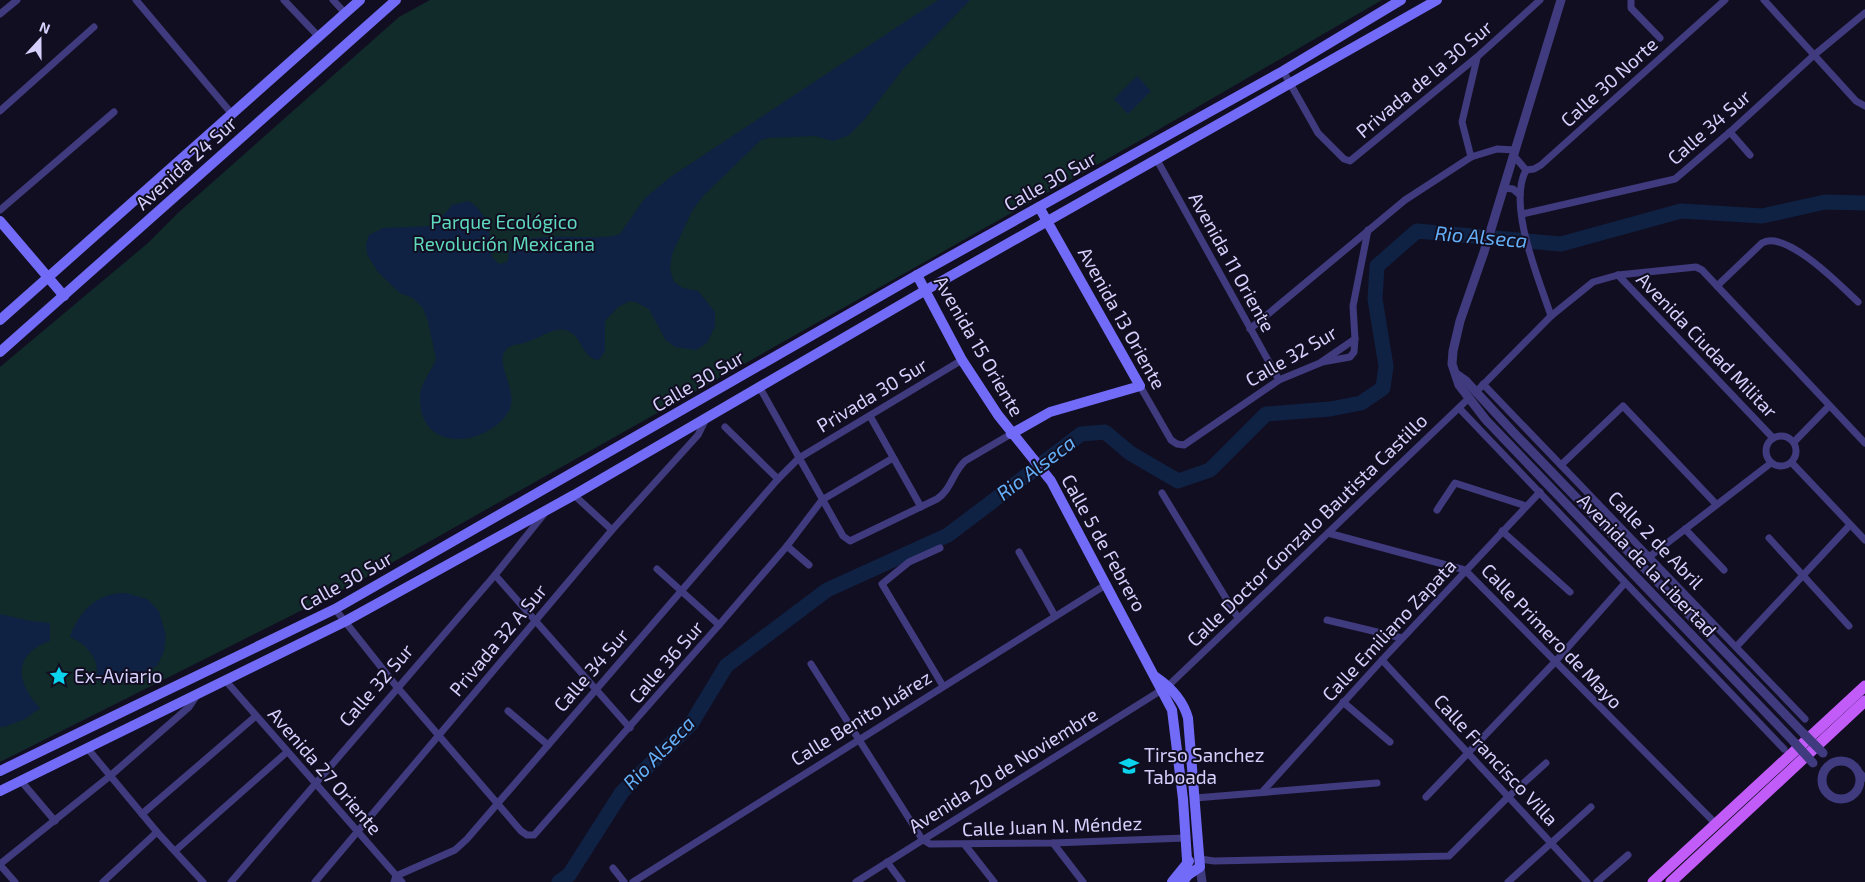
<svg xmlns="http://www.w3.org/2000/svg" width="1865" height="882" font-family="'Exo 2',sans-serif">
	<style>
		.green { fill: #112a2a }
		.water { fill: #0f2244 }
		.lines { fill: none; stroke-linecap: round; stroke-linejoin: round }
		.river { stroke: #0f2244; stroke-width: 15 }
		.minor { stroke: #3f3b7e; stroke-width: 7 }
		.tertiary { stroke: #3f3b7e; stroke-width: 9 }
		.secondary { stroke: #726bf8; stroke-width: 10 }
		.primary { stroke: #c15cf8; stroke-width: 11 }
		.tertiary-bridge { stroke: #3f3b7e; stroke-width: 9 }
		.labels { text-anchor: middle; stroke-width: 4; stroke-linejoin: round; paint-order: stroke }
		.street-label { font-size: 19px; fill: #d6d0fd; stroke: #120e21 }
		.park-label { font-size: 19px; fill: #5fd9bd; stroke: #120e21 }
		.poi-label { font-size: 19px; fill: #d6d0fd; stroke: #120e21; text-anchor: start }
		.water-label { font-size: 20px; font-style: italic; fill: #63b0f8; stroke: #120e21 }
	</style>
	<rect width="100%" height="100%" fill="#120e21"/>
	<!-- green -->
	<path class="green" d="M430,0H1382L1139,141L356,583L0,762V367L148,243L179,212L399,17Z"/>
	<!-- water -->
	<g class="water">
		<path d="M938,0H970L903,69L863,121L849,135L834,141L814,136L768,138L761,140L703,196L692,211L672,254L670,269L674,282L683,288L698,291L715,312V326L707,343L696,350L675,347L665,339L649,309L636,302L630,301L618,307L605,321V351L599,360C583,358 583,342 573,334C559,322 541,338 527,342C521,344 514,344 509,347C489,361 523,392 507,414C482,448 422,451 420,401C419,383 431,374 436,359L428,321L423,308L413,298L400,293L378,272L367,254L366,244L369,235L383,228L435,226L452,205L468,201C489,212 490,236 492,257L499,264L507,262C509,258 508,254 510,251C526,226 593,244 620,234L645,198L672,176Z"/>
		<path d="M1137,76L1151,91L1128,114L1114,99Z"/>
		<path d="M125,593L147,599L159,611L166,636L164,651L157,666L119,684L96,680C101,660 87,644 70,637C79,611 97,593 125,593Z"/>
		<path d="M0,614L31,621L50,623V641C12,654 16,683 40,708L25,719L4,727H0Z"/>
	</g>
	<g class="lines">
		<!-- river -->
		<path class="river" d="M559,882L569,875L622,792L691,724L726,666L827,590L948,535L1081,434L1105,432L1130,453L1178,481L1210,470L1266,414L1330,409L1361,403L1383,388L1386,366L1375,299L1377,266L1417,231L1561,244L1681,211L1762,216L1825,202L1865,203"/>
		<!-- minor -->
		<g class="minor">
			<path d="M136,0L232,114"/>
			<path d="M284,0L319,37"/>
			<path d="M333,0L345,13"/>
			<path d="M1631,0V8L1660,38"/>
			<path d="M1764,0L1856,101L1865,106"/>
			<path d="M0,14L17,0"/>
			<path d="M1283,71L1318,133L1344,159L1350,161L1477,57L1540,0"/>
			<path d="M0,111L94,27"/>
			<path d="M1730,132L1750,155"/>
			<path d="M1514,156L1526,170L1534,169L1541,165L1725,0"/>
			<path d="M1471,157L1462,122L1477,58"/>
			<path d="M1157,160L1279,380"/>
			<path d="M1526,170C1507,206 1539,279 1551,316"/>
			<path d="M1504,188L1513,189L1520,195"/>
			<path d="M0,210L114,112"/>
			<path d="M1522,214L1675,179L1730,132L1813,56L1865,13"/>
			<path d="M1618,275L1773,438"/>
			<path d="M1717,286L1762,243C1786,229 1842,287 1858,302"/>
			<path d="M1250,329L1405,200L1471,157L1497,149L1515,150"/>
			<path d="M1322,362L1350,357L1354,352L1355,339"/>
			<path d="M1483,384L1805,719"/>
			<path d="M1140,386L1171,440L1177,444L1184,445L1279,380L1320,363L1355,339L1353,306L1368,230"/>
			<path d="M760,388L843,536L850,541L937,499C951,490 953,472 965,461L1011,434"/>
			<path d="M1476,392L1551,316L1593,282L1618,275L1696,267L1702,270L1865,443"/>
			<path d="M1459,408L1784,749"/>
			<path d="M870,416L921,507"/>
			<path d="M725,427L778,479"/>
			<circle cx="1781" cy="451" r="15"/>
			<path d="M1794,442L1829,406"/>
			<path d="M1792,463L1865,540"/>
			<path d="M1561,465L1623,406L1716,504"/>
			<path d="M1162,493L1238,618"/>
			<path d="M574,495L612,530"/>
			<path d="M1437,510L1455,483L1526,506"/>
			<path d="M1685,529L1724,570"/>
			<path d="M1502,531L1570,592"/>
			<path d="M1328,533L1465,570L1716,824"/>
			<path d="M1769,538L1849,626"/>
			<path d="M787,546L809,565"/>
			<path d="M940,548L909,562L882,584L943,686"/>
			<path d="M1019,552L1055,616"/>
			<path d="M1649,557L1771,463"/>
			<path d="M657,569L719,625"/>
			<path d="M495,575L630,728"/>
			<path d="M335,609L397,687L521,831L527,835H534L719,625L787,546L822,500L893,458"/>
			<path d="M1327,620L1402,638"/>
			<path d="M1736,647L1850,525"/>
			<path d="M1382,660L1587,882"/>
			<path d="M811,664L922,839L930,844L1053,843L1185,838"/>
			<path d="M225,680L402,882"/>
			<path d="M1343,702L1390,742"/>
			<path d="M508,711L548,745"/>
			<path d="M88,749L157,832L203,882"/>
			<path d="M1858,771L1865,778"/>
			<path d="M21,781L55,821"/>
			<path d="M1263,791L1382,660L1540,492"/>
			<path d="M1426,797L1554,663L1625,583"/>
			<path d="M1195,798L1377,783"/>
			<path d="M142,814L256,716"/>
			<path d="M1053,843L1083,882"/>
			<path d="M965,845L994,882"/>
			<path d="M175,851L287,752"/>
			<path d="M1200,859L1214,861L1449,856L1508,797L1546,763"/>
			<path d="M887,862L902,882"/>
			<path d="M0,864L110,776L189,707L197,695"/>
			<path d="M0,865L15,882"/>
			<path d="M613,868L624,882"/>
			<path d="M103,882L157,832"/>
			<path d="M231,882L495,575L544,514"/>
			<path d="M315,882L612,530L698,435L706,419"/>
			<path d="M394,882L396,876L455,850L467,839L778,479L799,458L962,360"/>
			<path d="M633,882L1107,584"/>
			<path d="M856,882L1168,686L1468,399"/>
			<path d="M1508,882L1591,807"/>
			<path d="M1597,882L1628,855"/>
		</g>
		<!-- tertiary -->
		<g class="tertiary">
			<path d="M1561,0L1484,252L1460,321L1453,351L1452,364L1459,385L1486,420L1794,742"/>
			<path d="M1456,374L1466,381L1515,434L1804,734"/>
			<circle cx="1841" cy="780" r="19"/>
			<path d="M1200,867L1202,882"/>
		</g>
		<!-- secondary -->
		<g class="secondary">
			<path d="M0,221L64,296"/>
			<path d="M917,275L962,360L998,415L1051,481L1172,710L1183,799L1188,875"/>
			<path d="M0,320L360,0"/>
			<path d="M0,352L396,0"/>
			<path d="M1011,434L1050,412L1140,386L1039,207"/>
			<path d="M1156,677C1172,688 1183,700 1188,718L1200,867L1188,875L1183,882"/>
			<path d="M0,771L335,609L917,275L1283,71L1401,0"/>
			<path d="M0,791L344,622L574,495L926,290L1437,0"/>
			<path d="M1172,882L1189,861"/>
		</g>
		<!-- primary -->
		<g class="primary">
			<path d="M1653,882L1865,686"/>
			<path d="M1671,882L1865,701"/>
		</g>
		<!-- tertiary-bridge -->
		<g class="tertiary-bridge">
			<path d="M1804,734L1823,753"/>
			<path d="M1794,742L1813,763"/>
		</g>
	</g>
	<!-- icons -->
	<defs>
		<symbol id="sight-bare" viewBox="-9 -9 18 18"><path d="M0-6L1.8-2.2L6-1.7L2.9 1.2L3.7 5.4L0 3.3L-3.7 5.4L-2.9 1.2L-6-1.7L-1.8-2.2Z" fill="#0bd3ee" stroke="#120e21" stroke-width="2.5" paint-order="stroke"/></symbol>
		<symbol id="school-bare" viewBox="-9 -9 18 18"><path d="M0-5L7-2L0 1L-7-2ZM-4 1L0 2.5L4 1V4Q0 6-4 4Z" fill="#0bd3ee" stroke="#120e21" stroke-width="2.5" paint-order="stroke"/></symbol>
	</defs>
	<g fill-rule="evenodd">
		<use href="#sight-bare" x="45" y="662" width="28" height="28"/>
		<use href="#school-bare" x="1115" y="752" width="28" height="28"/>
	</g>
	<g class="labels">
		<!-- street labels -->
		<g class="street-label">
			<text transform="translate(1424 79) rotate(-40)" y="7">Privada de la 30 Sur</text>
			<text transform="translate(1609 82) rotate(-42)" y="7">Calle 30 Norte</text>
			<text transform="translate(1709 127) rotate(-41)" y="7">Calle 34 Sur</text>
			<text transform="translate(186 163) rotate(-42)" y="7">Avenida 24 Sur</text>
			<text transform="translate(1050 181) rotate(-29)" y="7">Calle 30 Sur</text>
			<text transform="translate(1232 262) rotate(61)" y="7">Avenida 11 Oriente</text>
			<text transform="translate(1122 318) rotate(61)" y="7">Avenida 13 Oriente</text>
			<text transform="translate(1707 345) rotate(46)" y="7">Avenida Ciudad Militar</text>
			<text transform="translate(979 346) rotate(60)" y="7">Avenida 15 Oriente</text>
			<text transform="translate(1291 356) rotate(-30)" y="7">Calle 32 Sur</text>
			<text transform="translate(698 381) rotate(-30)" y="7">Calle 30 Sur</text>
			<text transform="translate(872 395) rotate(-31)" y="7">Privada 30 Sur</text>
			<text transform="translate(1307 530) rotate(-44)" y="7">Calle Doctor Gonzalo Bautista Castillo</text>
			<text transform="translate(1656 540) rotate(46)" y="7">Calle 2 de Abril</text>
			<text transform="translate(1104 543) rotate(61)" y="7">Calle 5 de Febrero</text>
			<text transform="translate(1647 565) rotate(46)" y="7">Avenida de la Libertad</text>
			<text transform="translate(346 581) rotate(-29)" y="7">Calle 30 Sur</text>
			<text transform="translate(1389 630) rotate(-47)" y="7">Calle Emiliano Zapata</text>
			<text transform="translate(1552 636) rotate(46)" y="7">Calle Primero de Mayo</text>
			<text transform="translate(498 640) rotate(-50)" y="7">Privada 32 A Sur</text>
			<text transform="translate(666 662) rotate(-49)" y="7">Calle 36 Sur</text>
			<text transform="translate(591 670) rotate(-49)" y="7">Calle 34 Sur</text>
			<text transform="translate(376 685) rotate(-49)" y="7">Calle 32 Sur</text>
			<text transform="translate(861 718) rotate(-32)" y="7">Calle Benito Juárez</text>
			<text transform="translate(1496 760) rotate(47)" y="7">Calle Francisco Villa</text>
			<text transform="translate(1003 770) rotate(-32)" y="7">Avenida 20 de Noviembre</text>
			<text transform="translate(325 771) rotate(49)" y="7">Avenida 27 Oriente</text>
			<text transform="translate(1052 826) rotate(-2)" y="7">Calle Juan N. Méndez</text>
		</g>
		<!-- park labels -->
		<g class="park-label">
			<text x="504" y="229">Parque Ecológico<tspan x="504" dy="22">Revolución Mexicana</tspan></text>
		</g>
		<!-- poi labels -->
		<g class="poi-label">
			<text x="74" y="683">Ex-Aviario</text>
			<text x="1144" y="762">Tirso Sanchez<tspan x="1144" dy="22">Taboada</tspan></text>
		</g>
		<!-- water labels -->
		<g class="water-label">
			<text transform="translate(1481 237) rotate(5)" y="7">Rio Alseca</text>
			<text transform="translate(1036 468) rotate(-37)" y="7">Rio Alseca</text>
			<text transform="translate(659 753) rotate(-46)" y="7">Rio Alseca</text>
		</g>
	</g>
	<!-- north arrow -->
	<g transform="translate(40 40) rotate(21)" stroke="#120e21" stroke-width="4" paint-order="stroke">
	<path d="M0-4L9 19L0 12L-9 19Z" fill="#d6d0fd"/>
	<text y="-8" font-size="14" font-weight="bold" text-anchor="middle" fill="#d6d0fd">N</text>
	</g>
</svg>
